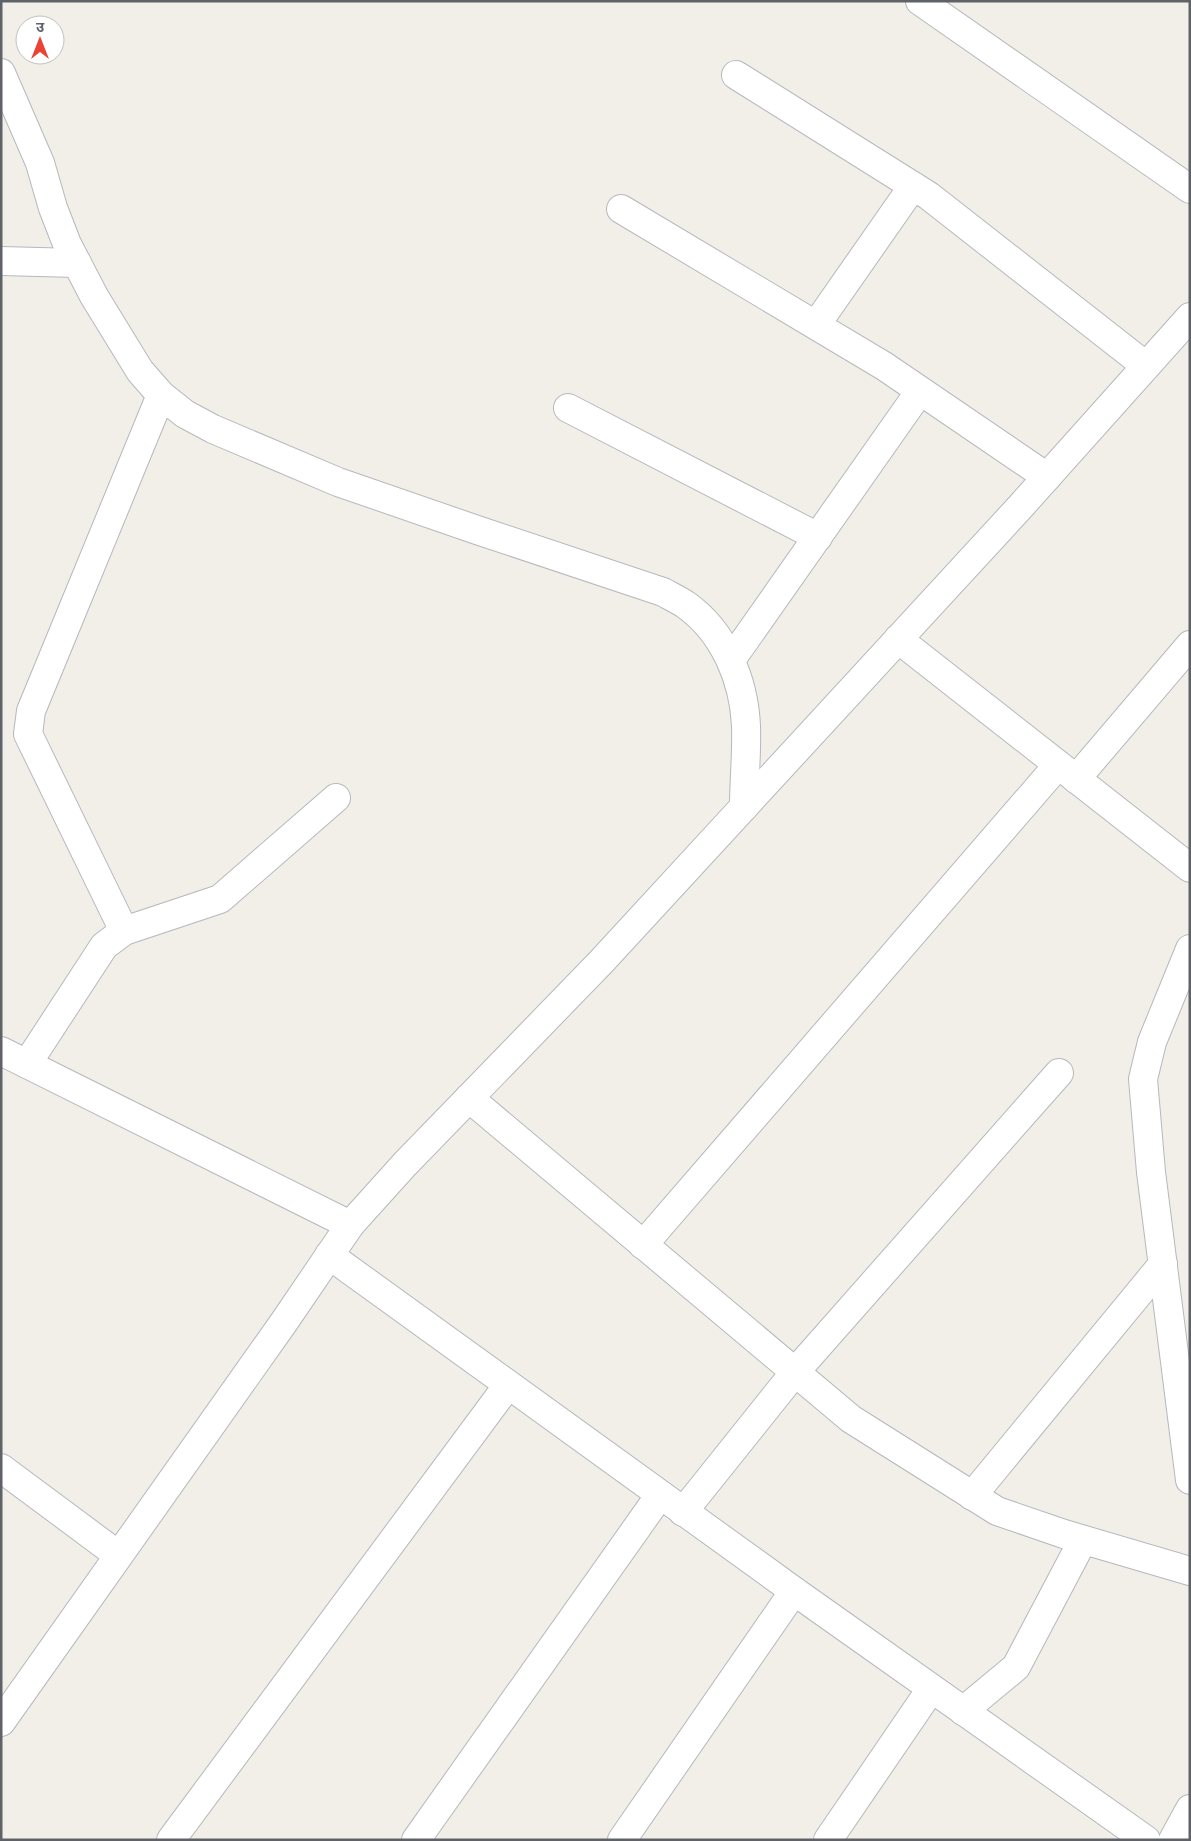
<svg xmlns="http://www.w3.org/2000/svg" width="1191" height="1841" font-family="'Alegreya Sans','Noto Sans Devanagari',sans-serif">
	<style>
		.lines { fill: none; stroke-linecap: round; stroke-linejoin: round }
		.street-casing { stroke: #b5b8bc; stroke-width: 30 }
		.street { stroke: #fff; stroke-width: 28 }
	</style>
	<rect width="100%" height="100%" fill="#f1efe8"/>
	<g class="lines">
		<defs>
			<g id="street">
				<path d="M920,1L1190,189"/>
				<path d="M1,73L40,163L53,208L67,244L94,296L140,371L161,395L185,414L213,429L338,482L477,530L663,592C670,596 679,600 686,605C724,632 744,680 746,726C747,752 744,780 744,807"/>
				<path d="M736,75L929,196L1146,366"/>
				<path d="M621,209L884,366L1047,477"/>
				<path d="M1,261L77,263"/>
				<path d="M816,325L913,186"/>
				<path d="M568,408L818,537"/>
				<path d="M898,639L1190,868"/>
				<path d="M731,660L920,391"/>
				<path d="M1076,779L1190,645"/>
				<path d="M124,931L28,734L31,711L161,395"/>
				<path d="M1190,949L1152,1042L1143,1079L1151,1172L1190,1480"/>
				<path d="M1,1051L350,1225"/>
				<path d="M27,1064L104,946L124,931L220,899L336,798"/>
				<path d="M469,1098L851,1419L997,1511L1064,1534L1190,1571"/>
				<path d="M643,1245L1058,765"/>
				<path d="M329,1255L794,1591L1146,1840"/>
				<path d="M1,1468L118,1555"/>
				<path d="M972,1496L1163,1264"/>
				<path d="M683,1512L795,1372L1059,1073"/>
				<path d="M963,1711L1016,1667L1083,1540"/>
				<path d="M1,1722L284,1322L350,1225L405,1164L601,962L1021,506L1190,317"/>
				<path d="M171,1840L508,1385"/>
				<path d="M416,1840L660,1495"/>
				<path d="M622,1840L794,1591"/>
				<path d="M828,1840L931,1689"/>
				<path d="M1173,1840L1190,1809"/>
			</g>
		</defs>
		<!-- street casing -->
		<use href="#street" class="street-casing"/>
		<!-- street -->
		<use href="#street" class="street"/>
	</g>
	<!-- border -->
	<rect width="1191" height="1841" fill="none" stroke="#5f6368" stroke-width="5"/>
	<!-- north arrow -->
	<g transform="translate(40 40)"><circle r="24" fill="#ffffff" stroke="#bfc1c3"/>
	<path d="M0-4L9 19L0 12L-9 19Z" fill="#ea4335"/>
	<text y="-8" font-size="14" font-weight="bold" text-anchor="middle" fill="#5f6368">उ</text>
	</g>
</svg>
